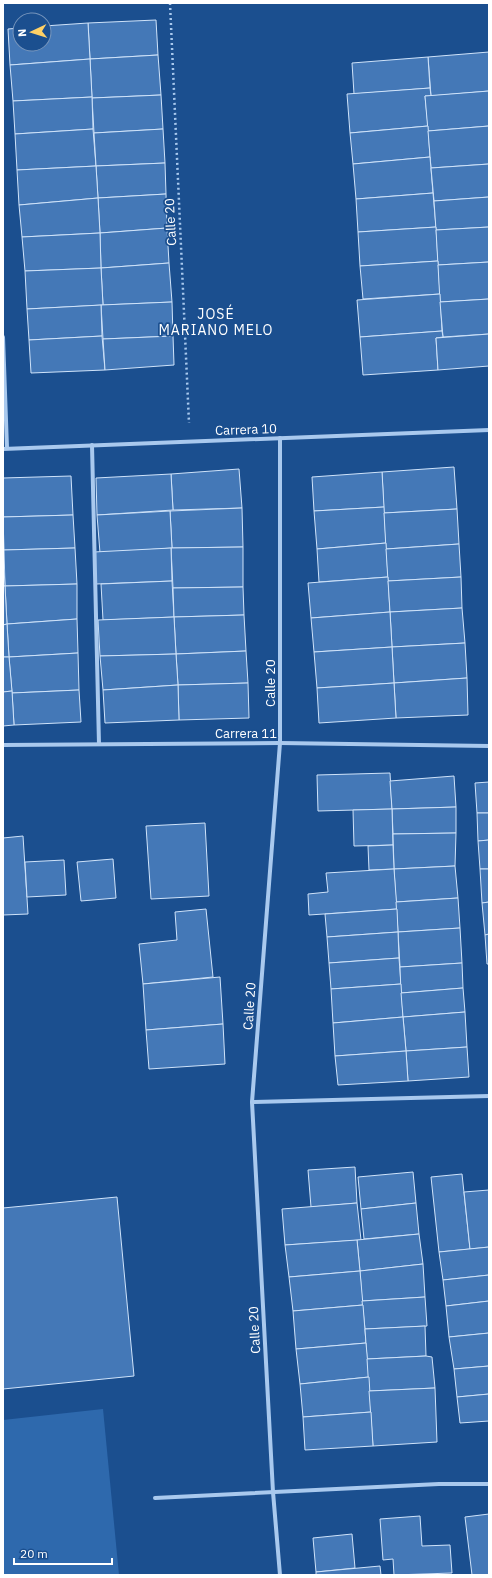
<svg xmlns="http://www.w3.org/2000/svg" width="492" height="1578" font-family="'IBM Plex Sans',sans-serif">
	<style>
		.garden { fill: #2e69ad }
		.building { fill: #4478b7; stroke: #cfe3fa }
		.lines { fill: none; stroke-linecap: round; stroke-linejoin: round }
		.path { stroke: #a9c9ee; stroke-width: 2.5; stroke-dasharray: 2 3; stroke-linecap: butt }
		.street { stroke: #a9c9ee; stroke-width: 4 }
		.labels { text-anchor: middle; stroke-width: 3.5; stroke-linejoin: round; paint-order: stroke }
		.street-label { font-size: 13px; fill: #fff; stroke: #1b4f8f }
		.neighbourhood-label { font-size: 14px; letter-spacing: 1px; fill: #fff; stroke: #1b4f8f }
	</style>
	<rect width="100%" height="100%" fill="#1b4f8f"/>
	<!-- garden -->
	<path class="garden" d="M103,1409L119,1575H3V1420Z"/>
	<!-- building -->
	<g class="building">
		<path d="M156,20L158,55L90,59L88,23Z"/>
		<path d="M88,23L90,59L10,65L8,29L20,28V44H44V26Z"/>
		<path d="M489,52V91L431,96L428,57Z"/>
		<path d="M158,55L161,95L92,98L90,59Z"/>
		<path d="M428,57L430,88L354,94L352,63Z"/>
		<path d="M90,59L92,97L13,101L10,65Z"/>
		<path d="M430,88L431,96H425L428,126L350,133L347,94Z"/>
		<path d="M489,91V126L428,131L425,96Z"/>
		<path d="M161,95L163,129L94,133L92,98Z"/>
		<path d="M92,97L93,129L15,134L13,101Z"/>
		<path d="M428,126L430,157L353,164L350,133Z"/>
		<path d="M489,126V164L431,168L428,131Z"/>
		<path d="M93,129L96,166L17,170L15,134Z"/>
		<path d="M163,129L165,163L96,166L94,133Z"/>
		<path d="M430,157L433,193L356,199L353,164Z"/>
		<path d="M165,163L166,194L98,198L96,166Z"/>
		<path d="M489,164V197L434,201L431,168Z"/>
		<path d="M96,166L98,198L19,205L17,170Z"/>
		<path d="M433,193L436,227L358,232L356,199Z"/>
		<path d="M166,194L167,228L100,233L98,198Z"/>
		<path d="M489,197V227L436,230L434,201Z"/>
		<path d="M98,198L100,233L22,237L19,205Z"/>
		<path d="M436,227L438,261L360,266L358,232Z"/>
		<path d="M489,227V262L438,265L436,230Z"/>
		<path d="M167,228L169,263L101,268L100,233Z"/>
		<path d="M100,233L101,268L25,271L22,237Z"/>
		<path d="M438,261L440,294L363,299L360,266Z"/>
		<path d="M489,262V299L440,302L438,265Z"/>
		<path d="M169,263L172,302L103,305L101,268Z"/>
		<path d="M101,268L103,305L27,309L25,271Z"/>
		<path d="M440,294L442,331L360,337L357,300Z"/>
		<path d="M489,299V334L443,337L440,302Z"/>
		<path d="M172,302L173,336L103,339L101,305Z"/>
		<path d="M101,305L102,336L29,340L27,309Z"/>
		<path d="M442,331L443,337L436,338L438,370L363,375L360,337Z"/>
		<path d="M489,334V366L438,370L436,338Z"/>
		<path d="M102,336L105,370L31,373L29,340Z"/>
		<path d="M173,336L174,365L105,370L103,339Z"/>
		<path d="M454,467L457,509L384,513L382,472Z"/>
		<path d="M239,469L242,508L173,510L171,474Z"/>
		<path d="M382,472L384,507L314,511L312,477Z"/>
		<path d="M171,474L173,510L97,515L96,478Z"/>
		<path d="M71,476L73,515L3,517V478Z"/>
		<path d="M384,507L386,543L317,549L314,511Z"/>
		<path d="M242,508L243,547L172,548L170,511Z"/>
		<path d="M457,509L459,544L386,549L384,513Z"/>
		<path d="M170,511L172,548L100,553L97,515Z"/>
		<path d="M73,515L75,548L4,550L3,517Z"/>
		<path d="M386,543L388,577L319,582L317,549Z"/>
		<path d="M459,544L461,577L388,581L386,549Z"/>
		<path d="M243,547V587L173,588L171,548Z"/>
		<path d="M75,548L77,584L5,586L4,550Z"/>
		<path d="M171,548L172,581L96,584L94,552Z"/>
		<path d="M3,550L5,586H3Z"/>
		<path d="M388,577L390,612L311,618L308,583Z"/>
		<path d="M461,577L462,608L390,612L388,581Z"/>
		<path d="M172,581L174,617L103,620L101,584Z"/>
		<path d="M77,584V619L7,624L5,586Z"/>
		<path d="M3,586H5L7,624L3,625Z"/>
		<path d="M243,587L244,615L174,617L173,588Z"/>
		<path d="M462,608L465,643L392,647L390,612Z"/>
		<path d="M390,612L392,647L314,652L311,618Z"/>
		<path d="M244,615L246,651L176,654L174,617Z"/>
		<path d="M174,617L176,654L100,656L98,620Z"/>
		<path d="M77,619L78,653L9,657L7,624Z"/>
		<path d="M7,624L9,657H3V625Z"/>
		<path d="M465,643L467,678L394,683L392,647Z"/>
		<path d="M392,647L394,683L317,688L314,652Z"/>
		<path d="M246,651L248,683L178,685L176,654Z"/>
		<path d="M78,653L79,690L12,693L9,657Z"/>
		<path d="M176,654L178,685L103,690L100,656Z"/>
		<path d="M3,657H9L12,691L3,692Z"/>
		<path d="M467,678L468,715L396,718L394,683Z"/>
		<path d="M248,683L249,718L179,720L178,685Z"/>
		<path d="M394,683L396,718L319,723L317,688Z"/>
		<path d="M178,685L179,720L105,723L103,690Z"/>
		<path d="M79,690L81,722L14,725L12,693Z"/>
		<path d="M12,691L14,725L3,726V692Z"/>
		<path d="M390,773L392,809L318,811L317,775Z"/>
		<path d="M454,776L456,807L392,809L390,781Z"/>
		<path d="M489,782V813H477L475,783Z"/>
		<path d="M456,807V833L393,834L392,809Z"/>
		<path d="M392,809L393,845L354,846L353,810Z"/>
		<path d="M477,813H489V840L478,841Z"/>
		<path d="M205,823L209,896L151,899L146,826Z"/>
		<path d="M456,833L455,866L394,869L393,834Z"/>
		<path d="M23,836L28,914L3,915V838Z"/>
		<path d="M489,840V869H480L478,841Z"/>
		<path d="M393,845L394,869L369,870L368,846Z"/>
		<path d="M113,859L116,898L81,901L77,862Z"/>
		<path d="M64,860L66,895L27,897L25,862Z"/>
		<path d="M455,866L458,898L396,902L394,869Z"/>
		<path d="M394,869L397,909L309,915L308,894L328,892L326,873Z"/>
		<path d="M480,869H489V902L482,903Z"/>
		<path d="M458,898L460,928L398,932L396,902Z"/>
		<path d="M489,902V934L485,935L482,903Z"/>
		<path d="M206,909L213,977L143,984L139,944L177,940L175,912Z"/>
		<path d="M397,909L398,932L327,937L325,914Z"/>
		<path d="M460,928L462,963L400,967L398,932Z"/>
		<path d="M398,932L399,958L329,963L327,937Z"/>
		<path d="M489,934V964H487L485,935Z"/>
		<path d="M399,958L401,984L331,989L329,963Z"/>
		<path d="M462,963L463,988L401,993L400,967Z"/>
		<path d="M220,977L223,1024L146,1030L143,984Z"/>
		<path d="M401,984L403,1017L333,1023L331,989Z"/>
		<path d="M463,988L465,1012L403,1017L401,993Z"/>
		<path d="M465,1012L467,1047L406,1051L403,1017Z"/>
		<path d="M403,1017L406,1051L335,1056L333,1023Z"/>
		<path d="M223,1024L225,1064L149,1069L146,1030Z"/>
		<path d="M467,1047L469,1077L408,1081L406,1051Z"/>
		<path d="M406,1051L408,1081L338,1085L335,1056Z"/>
		<path d="M355,1167L357,1203L311,1207L308,1170Z"/>
		<path d="M413,1172L416,1203L361,1209L358,1177Z"/>
		<path d="M462,1174L470,1249L439,1252L431,1177Z"/>
		<path d="M489,1190V1247L470,1249L464,1192Z"/>
		<path d="M117,1197L134,1376L3,1389V1208Z"/>
		<path d="M357,1203L361,1240L285,1245L282,1209Z"/>
		<path d="M416,1203L419,1234L364,1239L361,1209Z"/>
		<path d="M419,1234L423,1264L360,1271L357,1240Z"/>
		<path d="M357,1240L360,1271L289,1277L285,1245Z"/>
		<path d="M489,1247V1275L443,1280L439,1252Z"/>
		<path d="M423,1264L425,1297L362,1301L360,1271Z"/>
		<path d="M360,1271L363,1305L293,1311L289,1277Z"/>
		<path d="M489,1275V1301L446,1306L443,1280Z"/>
		<path d="M425,1297L427,1326L365,1329L362,1301Z"/>
		<path d="M489,1301V1333L449,1337L446,1306Z"/>
		<path d="M363,1305L366,1343L296,1349L293,1311Z"/>
		<path d="M425,1326L426,1356L367,1359L365,1329Z"/>
		<path d="M489,1333V1366L454,1369L449,1337Z"/>
		<path d="M366,1343L369,1377L300,1384L296,1349Z"/>
		<path d="M426,1356L432,1357L435,1388L369,1391L367,1359Z"/>
		<path d="M489,1366V1394L457,1397L454,1369Z"/>
		<path d="M369,1377L371,1412L303,1417L300,1384Z"/>
		<path d="M435,1388L437,1442L373,1446L369,1391Z"/>
		<path d="M489,1394V1421L460,1423L457,1397Z"/>
		<path d="M371,1412L373,1446L305,1450L303,1417Z"/>
		<path d="M489,1514V1575H472L465,1517Z"/>
		<path d="M420,1516L422,1546L450,1545L452,1573L394,1575L393,1559L383,1560L380,1519Z"/>
		<path d="M352,1534L355,1568L316,1572L313,1538Z"/>
		<path d="M380,1566L381,1575H316V1572Z"/>
	</g>
	<g class="lines">
		<!-- path -->
		<path class="path" d="M170,3L189,423"/>
		<!-- street -->
		<g class="street">
			<path d="M3,337L7,448"/>
			<path d="M280,438V743L252,1102L273,1492L280,1575"/>
			<path d="M92,445L99,744"/>
			<path d="M3,449L489,430"/>
			<path d="M3,745L280,743L489,746"/>
			<path d="M252,1102L489,1096"/>
			<path d="M155,1498L439,1484H489"/>
		</g>
	</g>
	<g class="labels">
		<!-- street labels -->
		<g class="street-label">
			<text transform="translate(170 222) rotate(-93)" y="5">Calle 20</text>
			<text transform="translate(246 429) rotate(-2)" y="5">Carrera 10</text>
			<text transform="translate(270 683) rotate(-90)" y="5">Calle 20</text>
			<text x="246" y="738">Carrera 11</text>
			<text transform="translate(249 1006) rotate(-86)" y="5">Calle 20</text>
			<text transform="translate(254 1330) rotate(-93)" y="5">Calle 20</text>
		</g>
		<!-- neighbourhood labels -->
		<g class="neighbourhood-label">
			<text x="216" y="319">JOSÉ<tspan x="216" dy="16">MARIANO MELO</tspan></text>
		</g>
	</g>
	<!-- border -->
	<rect width="492" height="1578" fill="none" stroke="#ffffff" stroke-width="8"/>
	<!-- north arrow -->
	<g transform="translate(32 32) rotate(266)"><circle r="19" fill="#1b4f8f" stroke="#7695bc"/>
	<path d="M0-3L7 15L0 10L-7 15Z" fill="#ffd166"/>
	<text y="-6" font-size="11" font-weight="bold" text-anchor="middle" fill="#ffffff">N</text>
	</g>
	<!-- scale -->
	<path d="M14 1558v6h98v-6" fill="none" stroke="#ffffff" stroke-width="2"/>
	<text x="20" y="1558" font-size="12" fill="#ffffff" stroke="#1b4f8f" stroke-width="3" paint-order="stroke">20 m</text>
</svg>
